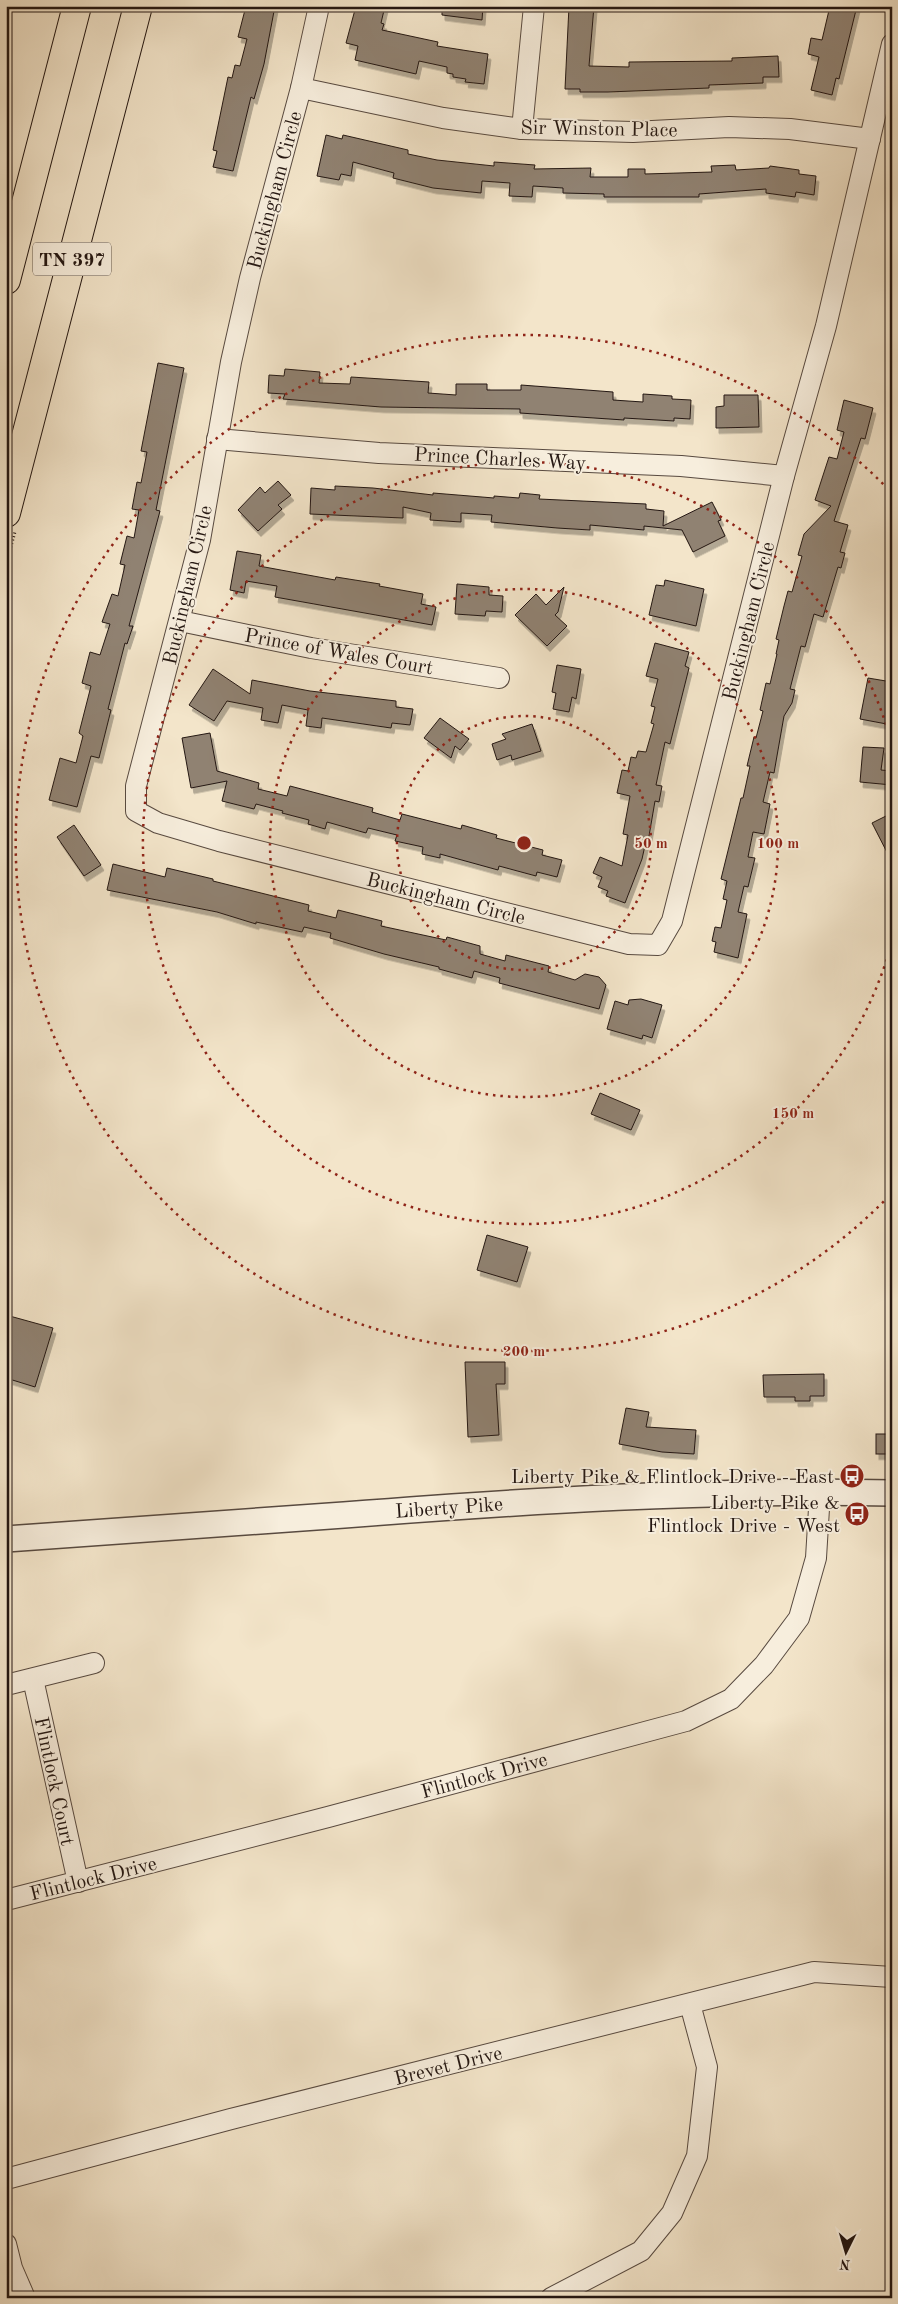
<svg xmlns="http://www.w3.org/2000/svg" width="898" height="2304" font-family="'Old Standard TT',serif">
	<style>
		.building { fill: #908272; stroke: #241712; filter: url(#shadow) }
		.lines { fill: none; stroke-linecap: round; stroke-linejoin: round }
		.minor-casing { stroke: #584a40; stroke-width: 22 }
		.tertiary-casing { stroke: #584a40; stroke-width: 28 }
		.trunk-casing { stroke: #241712; stroke-width: 30 }
		.path { stroke: #241712; stroke-width: 3; stroke-dasharray: 1 2.5; stroke-linecap: butt }
		.minor { stroke: #f7eedd; stroke-width: 20 }
		.tertiary { stroke: #f7eedd; stroke-width: 25 }
		.trunk { stroke: #f3e5ca; stroke-width: 28 }
		.ring { fill: none; stroke: #8f2418; stroke-width: 2.5; stroke-dasharray: 2.5 5 }
		.labels { text-anchor: middle; stroke-width: 4; stroke-linejoin: round; paint-order: stroke }
		.shield { fill: #f7eedd; stroke: #63584f; stroke-width: 1 }
		.shield-label { font-size: 19px; font-weight: bold; fill: #241712 }
		.street-label { font-size: 20px; fill: #241712; stroke: #f7eedd }
		.poi-label { font-size: 20px; fill: #241712; stroke: #f7eedd; text-anchor: end }
		.centre { fill: #8f2418; stroke: #f7eedd; stroke-width: 2.5 }
		.ring-label { font-size: 15px; text-anchor: middle; font-weight: bold; fill: #8f2418; stroke: #f7eedd; stroke-width: 4; stroke-linejoin: round; paint-order: stroke }
	</style>
	<defs>
		<filter id="shadow"><feDropShadow dx="3" dy="5.5" stdDeviation="0" flood-color="#0004"/></filter>
	</defs>
	<rect width="100%" height="100%" fill="#f3e5ca"/>
	<filter id="stains"><feTurbulence type="fractalNoise" baseFrequency=".004" numOctaves="4"/><feColorMatrix values="0 0 0 0 .2 0 0 0 0 .09 0 0 0 0 .02 0 0 0 .5 -.17"/></filter>
	<radialGradient id="worn" r=".72"><stop offset=".6" stop-color="#630" stop-opacity="0"/><stop offset="1" stop-color="#630" stop-opacity=".3"/></radialGradient>
	<!-- building -->
	<g class="building">
		<path d="M246,6H275L264,64L254,99L251,97L233,171L213,167L217,151L213,150L228,77L232,78L235,65L240,66L247,39L238,37Z"/>
		<path d="M356,6H385L381,23L384,24L382,30L438,42L437,46L488,54L484,84L465,82L466,79L453,77V74L447,73V67L419,61L416,74L355,60L358,46L346,43Z"/>
		<path d="M442,6H483L482,20L442,15Z"/>
		<path d="M569,6H594L589,66L629,67V62L732,61V58L778,56L779,77H763V83L709,85V88L608,92H580V89H565Z"/>
		<path d="M830,6H857L839,79L836,78L832,95L811,90L819,57L808,54L811,38L822,40Z"/>
		<path d="M326,135L342,139L343,135L408,150V154L437,160L494,166V162L535,165L534,169L591,168L590,177H628V169H645V174L712,172L711,166L735,165L736,170L769,168L770,166L799,170V174L816,176L814,195L796,192L795,197L766,193V189L699,194V197H604V194L563,193V188L533,186L532,197L509,196L510,183L482,181L481,193L433,188L393,178L394,173L353,162L351,176L341,174L339,180L317,176Z"/>
		<path d="M158,363L184,368L156,510L160,511L129,626H133L127,644L125,643L108,709L111,710L99,758L91,756L77,807L49,800L60,758L76,763L83,736L79,733L91,686L82,683L90,652L100,655L110,624L102,622L112,594L118,596L125,565L120,564L127,536L134,538L139,510L132,509L137,482L141,483L147,452L141,451Z"/>
		<path d="M285,369L320,372L319,383L350,384L351,377L429,382L428,393L456,395V384H487V390H521V385L613,392V400L643,402V394L672,396V399L691,400L690,419L674,418V421L624,418V420L520,413V409L381,407L283,399L285,394L268,393L269,375L284,376Z"/>
		<path d="M724,395H758L759,427L716,428V407L724,406Z"/>
		<path d="M844,400L873,408L865,439L861,438L834,521L848,525L840,552L845,553L841,568L838,567L823,617L814,614L805,647L801,646L790,689L795,690L792,703L784,716L774,773L770,772L763,802L770,804L764,834L753,832L748,857L755,858L748,887L744,886L738,912L747,914L738,958L714,952L716,942L712,941L715,927L721,928L727,900L723,899L727,881L721,879L741,798H743L750,766H747L754,737L756,738L763,711L760,710L766,683L770,684L777,654H776L779,640L776,639L784,606L788,591L792,592L802,556L798,555L804,534L831,506L815,500L829,457L837,459L844,432L837,430Z"/>
		<path d="M278,481L291,495L278,505L282,509L258,531L238,510L260,487L265,493Z"/>
		<path d="M335,486L373,488L433,495V493L494,498V496L519,498L520,493L540,495L539,499L646,504V509L664,511L663,526L712,502L721,520L718,521L725,536L693,552L682,530L644,526V530L590,525V530L557,528L491,522L492,515L461,513V522L430,520L431,513L403,507V518L310,514L311,488L335,490Z"/>
		<path d="M237,551L261,555L259,566L335,580L336,577L380,584L379,586L423,594L421,604L436,607L432,625L275,597L277,586L246,581L244,593L230,590Z"/>
		<path d="M665,580L704,589L696,626L649,615L656,585L664,586Z"/>
		<path d="M457,584L489,587V595L503,596L502,612L486,611L485,616L455,614Z"/>
		<path d="M564,587L558,612L555,615L567,626L547,646L515,615L536,594L546,605Z"/>
		<path d="M655,643L689,652L685,666L689,668L670,744L665,742L656,785L662,786L659,802L655,801L648,842L646,841L642,859L625,903L606,896L608,891L598,887L602,877L593,873L600,857L622,866L628,835L623,834L630,796L617,793L622,770L628,771L631,757L636,758L638,751L646,752L654,724L651,723L655,707L651,706L658,679L646,676Z"/>
		<path d="M557,665L581,669L576,699L572,697L569,712L553,709L556,693L552,692Z"/>
		<path d="M213,669L250,694L252,680L310,691L396,701V707L413,709L410,725L392,723L391,728L322,718L321,728L306,726L308,710L282,705L278,723L261,720L263,708L227,701L214,721L189,705Z"/>
		<path d="M868,678L892,682V725L860,719Z"/>
		<path d="M440,718L469,739L460,750L455,746L451,758L424,738Z"/>
		<path d="M532,724L541,751L512,760L511,755L497,760L492,744L506,739L502,734Z"/>
		<path d="M210,733L217,771L259,783L258,789L287,796L290,786L373,808L372,812L400,820L402,814L461,829L462,825L497,835L496,838L543,850L542,855L562,860L557,877L537,872L536,876L499,866L498,870L440,854V858L422,854L423,847L395,841L397,835L368,828L366,833L327,822L325,829L308,824L309,820L282,813L283,811L256,804L254,809L222,801L227,781L191,788L182,738Z"/>
		<path d="M863,747L884,748L881,770L892,771V785L860,782Z"/>
		<path d="M892,813V862L872,823Z"/>
		<path d="M74,825L101,865L84,876L57,837Z"/>
		<path d="M113,864L165,877L167,868L213,879V881L309,905L308,911L336,918L338,910L382,921L381,926L446,940L447,937L480,946V954L505,961L506,955L549,966L548,972L575,980L585,974L599,977L606,985L599,1009L499,983L500,978L474,971L472,978L439,969V967L384,954L330,938L331,933L304,927L302,932L256,922V924L217,912L107,890Z"/>
		<path d="M641,999L662,1005L652,1038L643,1035L642,1039L607,1029L615,1001L628,1005L629,1000Z"/>
		<path d="M600,1093L640,1110L631,1130L591,1114Z"/>
		<path d="M487,1235L528,1247L517,1282L477,1270Z"/>
		<path d="M6,1315L53,1328L35,1387L6,1378Z"/>
		<path d="M465,1362H505V1384H496L499,1435L468,1437Z"/>
		<path d="M824,1374V1396H810V1401H795V1397H764L763,1375Z"/>
		<path d="M626,1408L649,1412L646,1427L696,1430L694,1454L662,1452L619,1444Z"/>
		<rect x="876" y="1434" width="16" height="20"/>
	</g>
	<g class="lines">
		<defs>
			<g id="minor">
				<path d="M319,6L301,88L250,278L231,362L200,540L136,786V811L158,823L219,841L629,944L658,945L672,921L784,476L826,326L892,44"/>
				<path d="M301,88L443,118L522,129L633,132L729,127L790,129L870,139"/>
				<path d="M522,129L534,6"/>
				<path d="M217,439L379,453L681,466L784,476"/>
				<path d="M180,621L311,648L499,678"/>
				<path d="M33,1679L78,1882"/>
				<path d="M6,1685L94,1663"/>
				<path d="M6,1900L328,1817L686,1721L731,1699L764,1665L799,1618L816,1558L820,1492"/>
				<path d="M6,2179L231,2119L814,1972L892,1977"/>
				<path d="M6,2244L12,2268L25,2298"/>
				<path d="M551,2298L641,2251L672,2213L697,2156L707,2067L690,2004"/>
			</g>
			<path id="tertiary" d="M6,1539C119,1531 232,1523 344,1515C526,1501 709,1489 892,1493"/>
			<g id="trunk">
				<path d="M6,280L77,6"/>
				<path d="M6,513L138,6"/>
			</g>
		</defs>
		<!-- minor casing -->
		<use href="#minor" class="minor-casing"/>
		<!-- tertiary casing -->
		<use href="#tertiary" class="tertiary-casing"/>
		<!-- trunk casing -->
		<use href="#trunk" class="trunk-casing"/>
		<!-- path -->
		<path class="path" d="M6,564L15,532"/>
		<!-- minor -->
		<use href="#minor" class="minor"/>
		<!-- tertiary -->
		<use href="#tertiary" class="tertiary"/>
		<!-- trunk -->
		<use href="#trunk" class="trunk"/>
	</g>
	<!-- distance rings -->
	<g class="ring">
		<circle cx="524" cy="843" r="127"/>
		<circle cx="524" cy="843" r="254"/>
		<path d="M891 945A381 381 0 1 1 891 741"/>
		<path d="M889 1196A508 508 0 1 1 889 490"/>
	</g>
	<!-- icons -->
	<defs>
		<symbol id="bus-disc" viewBox="-11 -11 22 22"><circle r="9.5" fill="#8f2418" stroke="#f7eedd"/><path d="M-5-6H5V4H4V6H2V4H-2V6H-4V4H-5ZM-3.5-4V0h7V-4ZM-3.5 1.2v1.5H-2V1.2ZM2 1.2v1.5H3.5V1.2Z" fill="#fff"/></symbol>
	</defs>
	<g fill-rule="evenodd">
		<use href="#bus-disc" x="838" y="1462" width="28" height="28"/>
		<use href="#bus-disc" x="843" y="1500" width="28" height="28"/>
	</g>
	<g class="labels">
		<!-- shield labels -->
		<rect class="shield" x="33" y="242.5" width="78" height="33" rx="4"/>
		<g class="shield-label">
			<text x="72" y="266">TN 397</text>
		</g>
		<!-- street labels -->
		<g class="street-label">
			<text transform="translate(599 128) rotate(1)" y="7">Sir Winston Place</text>
			<text transform="translate(274 190) rotate(-75)" y="7">Buckingham Circle</text>
			<text transform="translate(500 458) rotate(3)" y="7">Prince Charles Way</text>
			<text transform="translate(187 585) rotate(-77)" y="7">Buckingham Circle</text>
			<text transform="translate(748 621) rotate(-76)" y="7">Buckingham Circle</text>
			<text transform="translate(339 651) rotate(10)" y="7">Prince of Wales Court</text>
			<text transform="translate(446 898) rotate(14)" y="7">Buckingham Circle</text>
			<text transform="translate(449 1507) rotate(-4)" y="7">Liberty Pike</text>
			<text transform="translate(484 1775) rotate(-15)" y="7">Flintlock Drive</text>
			<text transform="translate(55 1781) rotate(78)" y="7">Flintlock Court</text>
			<text transform="translate(93 1878) rotate(-14)" y="7">Flintlock Drive</text>
			<text transform="translate(448 2065) rotate(-14)" y="7">Brevet Drive</text>
		</g>
		<!-- poi labels -->
		<g class="poi-label">
			<text x="834" y="1483">Liberty Pike &amp; Flintlock Drive - East</text>
			<text x="840" y="1509">Liberty Pike &amp;<tspan x="840" dy="23">Flintlock Drive - West</tspan></text>
		</g>
	</g>
	<circle cx="524" cy="843" r="8" class="centre"/>
	<g class="ring-label">
		<text x="651" y="848">50 m</text>
		<text x="778" y="848">100 m</text>
		<text x="793" y="1118">150 m</text>
		<text x="524" y="1356">200 m</text>
	</g>
	<!-- margin -->
	<rect width="898" height="2304" fill="none" stroke="#f3e5ca" stroke-width="25"/>
	<rect x="8" y="8" width="883" height="2289" fill="none" stroke="#241712" stroke-width="2.5"/>
	<rect x="12" y="12" width="873" height="2279" fill="none" stroke="#241712"/>
	<!-- north arrow -->
	<g transform="translate(846 2252) rotate(185)" stroke="#f7eedd" stroke-width="4" paint-order="stroke">
	<path d="M0-4L9 19L0 12L-9 19Z" fill="#241712"/>
	<text y="-8" font-size="14" font-weight="bold" text-anchor="middle" fill="#241712">N</text>
	</g>
	<rect width="100%" height="100%" filter="url(#stains)"/>
	<rect width="100%" height="100%" fill="url(#worn)"/>
</svg>
